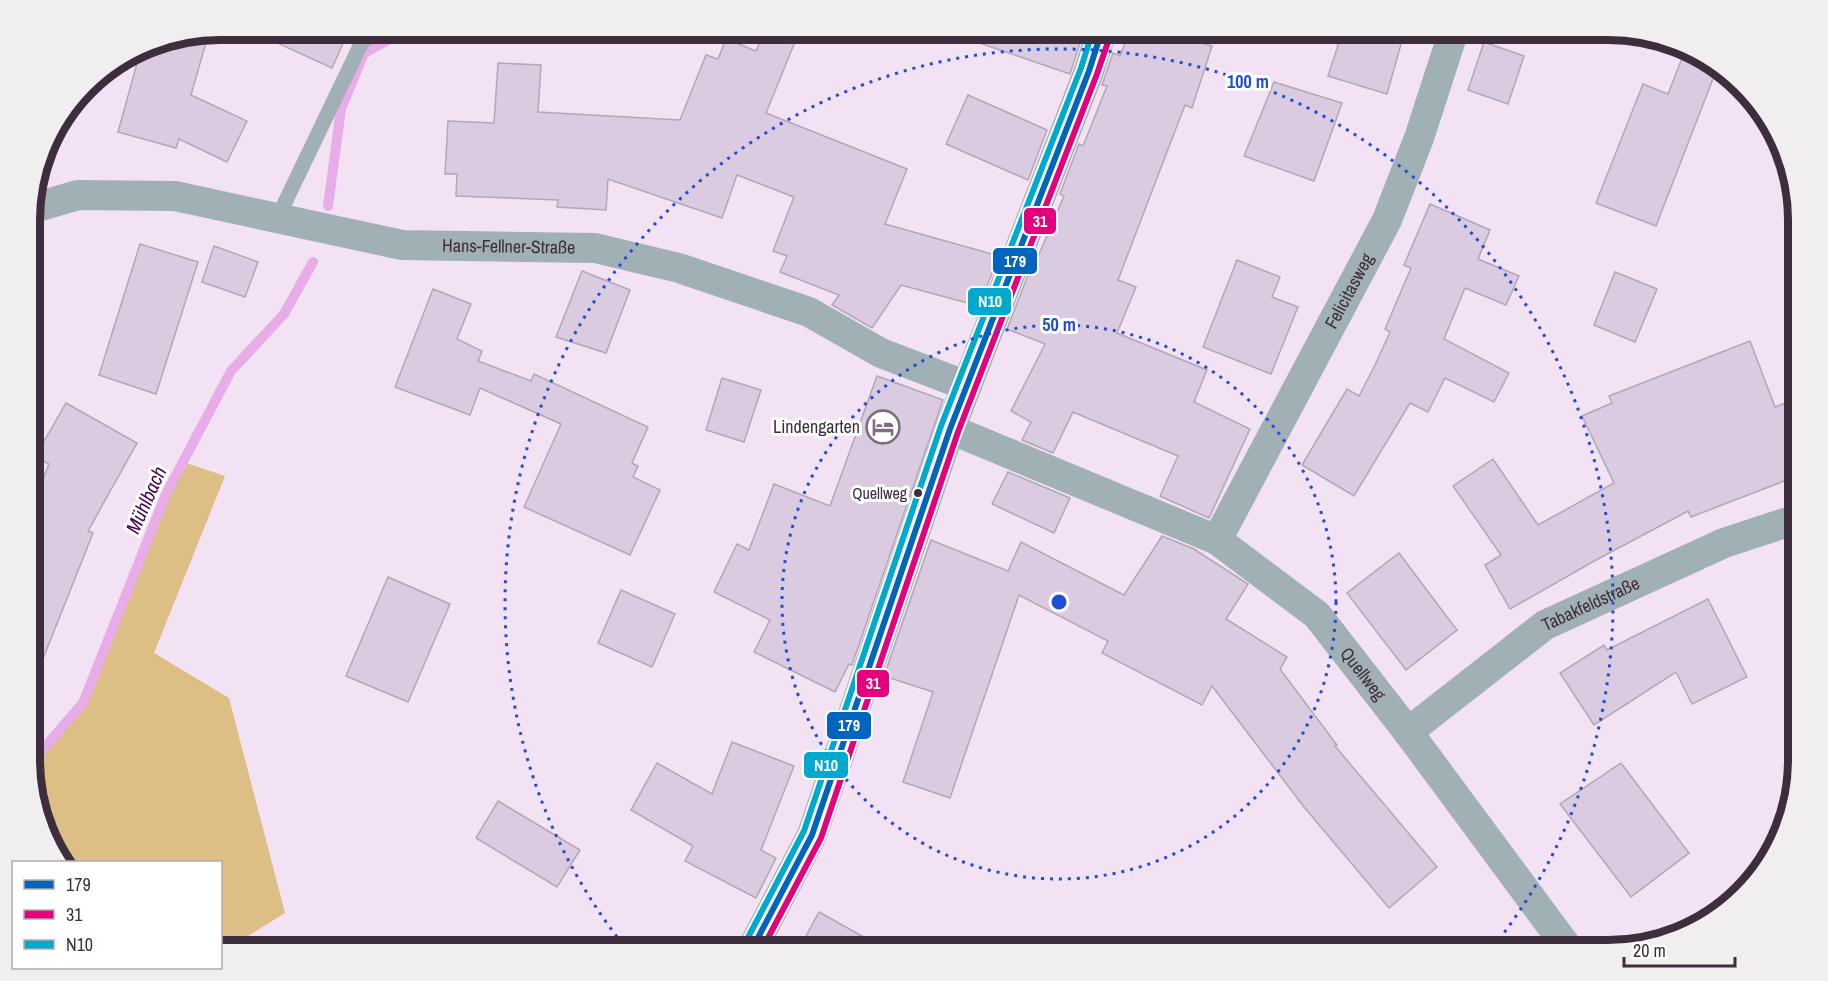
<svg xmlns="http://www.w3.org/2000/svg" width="1828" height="981" font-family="'Archivo Narrow',sans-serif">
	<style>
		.forest { fill: #ddbe84 }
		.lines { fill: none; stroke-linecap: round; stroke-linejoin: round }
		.stream { stroke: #e8ade8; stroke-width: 10 }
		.building { fill: #dacbe0; stroke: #b2a7b6; stroke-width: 1.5 }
		.lane { stroke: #a1b0b5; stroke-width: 15 }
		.street { stroke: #a1b0b5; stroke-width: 30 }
		.bus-1-casing { stroke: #fff; stroke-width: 10 }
		.bus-2-casing { stroke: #fff; stroke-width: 10 }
		.bus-3-casing { stroke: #fff; stroke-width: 10 }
		.bus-1 { stroke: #0065bd; stroke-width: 6 }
		.bus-2 { stroke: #e5007d; stroke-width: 6 }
		.bus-3 { stroke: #00a9ce; stroke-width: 6 }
		.ring { fill: none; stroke: #1d4ed8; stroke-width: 3; stroke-dasharray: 3 6 }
		.bus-dot { fill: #3e2e3d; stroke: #fff; stroke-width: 2 }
		.labels { text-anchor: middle; stroke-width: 6; stroke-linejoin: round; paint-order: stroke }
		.bus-label { font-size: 16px; fill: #3e2e3d; stroke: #fff; text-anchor: end }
		.street-label { font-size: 18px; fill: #3e2e3d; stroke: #fff }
		.poi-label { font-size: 18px; fill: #3e2e3d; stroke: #fff; text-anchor: end }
		.water-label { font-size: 20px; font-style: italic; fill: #4c044f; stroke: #fff }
		.rim { fill: none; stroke: #3e2e3d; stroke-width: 8 }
		.centre { fill: #1d4ed8; stroke: #fff; stroke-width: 3 }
		.ring-label { font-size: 18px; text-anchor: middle; font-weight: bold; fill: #1d4ed8; stroke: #fff; stroke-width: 6; stroke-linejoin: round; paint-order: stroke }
		.line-badge { stroke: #fff; stroke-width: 2 }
		.badge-label { font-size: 16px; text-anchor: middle; font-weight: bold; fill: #fff }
	</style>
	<rect width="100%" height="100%" fill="#f3e2f3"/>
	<!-- forest -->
	<path class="forest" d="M180,461L225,476L154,653L229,698L285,913L224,951H220V862H61L32,786V756L80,702Z"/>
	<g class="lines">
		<!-- stream -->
		<g class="stream">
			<path d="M328,206L341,109L364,53L406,30"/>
			<path d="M32,762L83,703L166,494L231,371L284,314L313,262"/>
		</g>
	</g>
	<!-- building -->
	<g class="building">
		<path d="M249,30H349L332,68Z"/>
		<path d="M765,30H780L797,37L766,113L907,169L885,224L999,256L979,306L901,285L872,328L832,305L839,295L780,272L787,256L773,251L794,197L737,175L722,218L608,179L606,210L557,207L558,200L456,196L457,174H445L448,121L494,123L498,63L541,65L538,112L680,120L706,55L718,59L726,39L756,51Z"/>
		<path d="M957,30H1042L1080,43L1070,74L956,35Z"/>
		<path d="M1130,30H1158L1212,46L1192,108L1185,105L1118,280L1136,287L1117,333L1207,370L1194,402L1250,429L1209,518L1160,496L1178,456L1073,412L1053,453L1022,440L1031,422L1011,411L1045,344L1007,329L1032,265L1034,266L1064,196L1060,194L1079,144L1083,146L1107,86L1102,85L1113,53L1120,56Z"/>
		<path d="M1343,30H1405L1387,94L1328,76Z"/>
		<path d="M209,32L191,95L247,121L227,162L179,139L176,148L118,132L141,49L148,44Z"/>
		<path d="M1484,42L1524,56L1508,104L1468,90Z"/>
		<path d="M1686,48L1692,50L1716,71L1656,226L1596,203L1643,84L1668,94Z"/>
		<path d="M1274,82L1342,103L1314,181L1244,156Z"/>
		<path d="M968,95L1047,130L1028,180L946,144Z"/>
		<path d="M1430,204L1490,230L1478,259L1519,276L1506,305L1465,288L1444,339L1509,373L1494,402L1445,378L1428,412L1410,403L1354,496L1302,465L1347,389L1359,396L1375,365L1390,332L1385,329L1411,268L1404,265Z"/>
		<path d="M140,244L198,262L156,394L99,375Z"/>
		<path d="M214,246L258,262L245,297L202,282Z"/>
		<path d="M1237,260L1280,277L1272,297L1298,307L1271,374L1203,347Z"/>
		<path d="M582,271L630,290L606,353L556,337Z"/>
		<path d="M1615,272L1657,289L1635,342L1594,325Z"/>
		<path d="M433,289L471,304L457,339L482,351L478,361L531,381L534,374L648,427L632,463L638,466L633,477L660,490L630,555L524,507L561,424L480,388L470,415L395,387Z"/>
		<path d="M1750,341L1775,407L1797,399V476L1691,517L1688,511L1596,560L1510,609L1485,565L1501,555L1453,486L1493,459L1538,525L1614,483L1582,416L1612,403L1609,396Z"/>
		<path d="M877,376L943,400L852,665L849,664L835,692L754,652L770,620L714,592L737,544L749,550L774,484L830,506Z"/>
		<path d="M722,378L761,390L744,442L706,430Z"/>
		<path d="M66,403L137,443L88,531L93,533L33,684H31V509L49,464L35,457Z"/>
		<path d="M1008,472L1070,498L1054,533L992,504Z"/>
		<path d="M1162,536L1194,549L1248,584L1226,619L1287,657L1280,669L1337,745L1335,746L1437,867L1389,908L1304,807L1212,686L1202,705L1102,653L1108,641L1019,595L950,798L903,782L933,692L884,676L931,540L1008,571L1021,542L1124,595Z"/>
		<path d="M1399,553L1457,630L1406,670L1347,593Z"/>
		<path d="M388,577L450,604L408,702L346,676Z"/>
		<path d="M621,590L675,614L652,667L598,643Z"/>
		<path d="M1708,599L1747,677L1692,704L1676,672L1594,725L1560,673L1604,645L1607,650Z"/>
		<path d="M732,742L794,766L761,850L776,858L756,898L685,861L693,846L631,810L657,763L712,794Z"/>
		<path d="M1621,763L1689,853L1631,897L1560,804Z"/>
		<path d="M498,801L580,850L557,887L476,838Z"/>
		<path d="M819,912L889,951H798Z"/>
	</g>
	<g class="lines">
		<!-- lane -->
		<path class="lane" d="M277,219L362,42L381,30"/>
		<!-- street -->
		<g class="street">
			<path id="s1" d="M30,209L78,195L175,196L402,245L595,248L679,268L809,312L881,353L967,386"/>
			<path id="s2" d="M950,429L1217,540L1317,615L1408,732L1570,951"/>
			<path id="s3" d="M1217,540L1387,220L1419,138L1454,30"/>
			<path id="s4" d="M1408,732L1545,625L1724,543L1797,519"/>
			<path d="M751,951L812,835L950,429L1089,71L1102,30"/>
		</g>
		<defs>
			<path id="bus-1" d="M751,951L812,835L950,429L1089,71L1102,30"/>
			<path id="bus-2" d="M761,951L821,838L958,432L1097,74L1111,33"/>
			<path id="bus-3" d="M743,947L804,831L941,426L1081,68L1093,30"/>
		</defs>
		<!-- bus-1 casing -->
		<use href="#bus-1" class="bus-1-casing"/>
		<!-- bus-2 casing -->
		<use href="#bus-2" class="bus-2-casing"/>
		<!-- bus-3 casing -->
		<use href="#bus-3" class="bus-3-casing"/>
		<!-- bus-1 -->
		<use href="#bus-1" class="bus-1"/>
		<!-- bus-2 -->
		<use href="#bus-2" class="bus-2"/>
		<!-- bus-3 -->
		<use href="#bus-3" class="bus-3"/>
	</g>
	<!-- distance rings -->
	<g class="ring">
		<circle cx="1059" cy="602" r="277"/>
		<path d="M628 951A554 554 0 1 1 1490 951"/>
	</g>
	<!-- icons -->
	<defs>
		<symbol id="hotel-ring" viewBox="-11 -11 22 22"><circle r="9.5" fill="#fff" stroke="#7d6d7d" stroke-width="1.5"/><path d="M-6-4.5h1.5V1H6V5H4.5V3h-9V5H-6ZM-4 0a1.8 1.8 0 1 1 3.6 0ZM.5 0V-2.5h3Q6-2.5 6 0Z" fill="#7d6d7d"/></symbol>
	</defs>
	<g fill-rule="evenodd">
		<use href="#hotel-ring" x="864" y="408" width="38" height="38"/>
	</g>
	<!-- markers -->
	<circle class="bus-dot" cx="918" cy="493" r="5"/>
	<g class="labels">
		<!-- bus labels -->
		<g class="bus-label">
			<text x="907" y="499">Quellweg</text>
		</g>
		<!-- street labels -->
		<g class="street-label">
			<text dy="6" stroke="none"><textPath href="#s1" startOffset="486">Hans-Fellner-Straße</textPath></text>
			<text dy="6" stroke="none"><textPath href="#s3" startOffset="282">Felicitasweg</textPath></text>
			<text dy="6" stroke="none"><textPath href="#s4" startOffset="224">Tabakfeldstraße</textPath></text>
			<text dy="6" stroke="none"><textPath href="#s2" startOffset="489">Quellweg</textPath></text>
		</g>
		<!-- poi labels -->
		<g class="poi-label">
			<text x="860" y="433">Lindengarten</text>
		</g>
		<!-- water labels -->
		<g class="water-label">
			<text transform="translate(146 500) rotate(-66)" y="7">Mühlbach</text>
		</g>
	</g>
	<!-- crop -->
	<path d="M0 0H1828V981H0ZM220 40H1608A180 180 0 0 1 1788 220V760A180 180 0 0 1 1608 940H220A180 180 0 0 1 40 760V220A180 180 0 0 1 220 40Z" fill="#f0eeef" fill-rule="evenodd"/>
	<path class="rim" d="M220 40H1608A180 180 0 0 1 1788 220V760A180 180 0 0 1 1608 940H220A180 180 0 0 1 40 760V220A180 180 0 0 1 220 40Z"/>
	<circle cx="1059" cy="602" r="9" class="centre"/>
	<g class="ring-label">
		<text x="1248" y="88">100 m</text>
		<text x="1059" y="331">50 m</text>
	</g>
	<g class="line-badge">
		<rect x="1023" y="207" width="34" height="28" rx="6" fill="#e5007d"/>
		<rect x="992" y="247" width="46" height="28" rx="6" fill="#0065bd"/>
		<rect x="967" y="287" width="45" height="29" rx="6" fill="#00a9ce"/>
		<rect x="856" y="669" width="34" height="29" rx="6" fill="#e5007d"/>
		<rect x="826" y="711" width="46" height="29" rx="6" fill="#0065bd"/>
		<rect x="803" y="751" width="46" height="28" rx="6" fill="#00a9ce"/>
	</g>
	<g class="badge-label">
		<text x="1040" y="227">31</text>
		<text x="1015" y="267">179</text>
		<text x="990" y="307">N10</text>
		<text x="873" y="689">31</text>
		<text x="849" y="731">179</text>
		<text x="826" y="771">N10</text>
	</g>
	<!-- legend -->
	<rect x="12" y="861" width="210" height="108" fill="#ffffff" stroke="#b2abb1" stroke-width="1.5"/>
	<rect x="24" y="880" width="30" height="9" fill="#0065bd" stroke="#b2abb1" stroke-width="1.5"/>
	<text x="66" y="891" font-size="18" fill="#3e2e3d">179</text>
	<rect x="24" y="910" width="30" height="9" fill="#e5007d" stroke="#b2abb1" stroke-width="1.5"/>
	<text x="66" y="921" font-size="18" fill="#3e2e3d">31</text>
	<rect x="24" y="940" width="30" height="9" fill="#00a9ce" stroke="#b2abb1" stroke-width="1.5"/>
	<text x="66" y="951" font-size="18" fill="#3e2e3d">N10</text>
	<!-- scale -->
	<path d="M1624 957v9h111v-9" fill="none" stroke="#3e2e3d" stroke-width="3"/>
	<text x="1633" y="957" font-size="18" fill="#3e2e3d" stroke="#ffffff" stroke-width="4.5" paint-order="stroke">20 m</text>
</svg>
